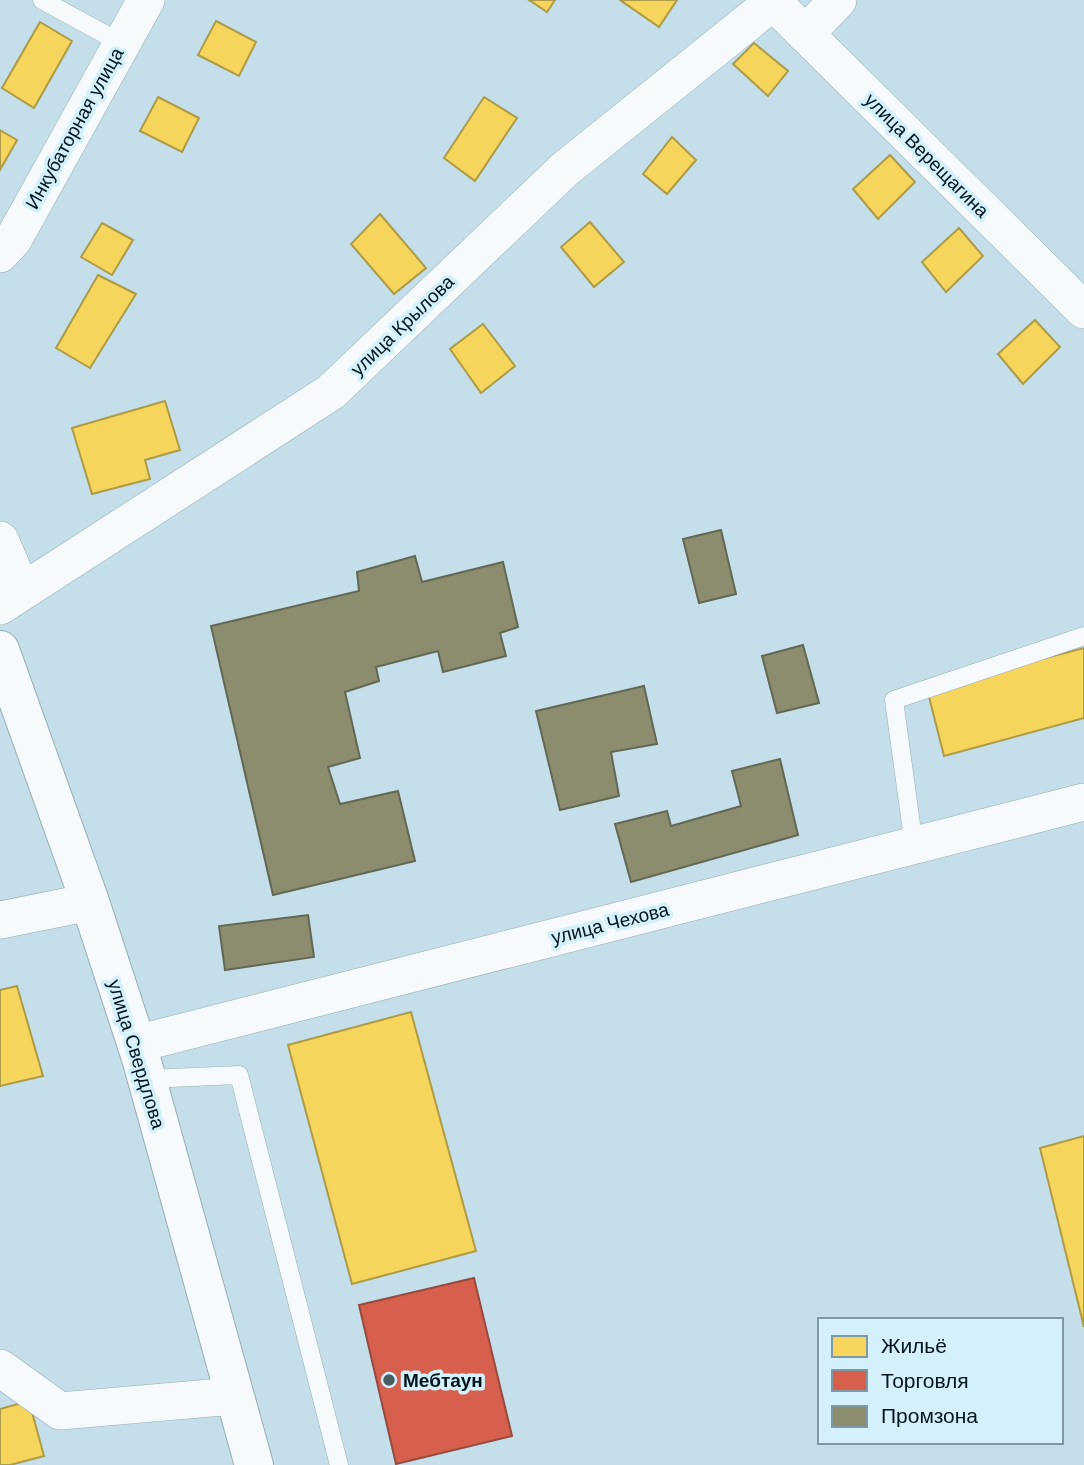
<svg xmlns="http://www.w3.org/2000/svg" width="1084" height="1465" font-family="'DM Sans',sans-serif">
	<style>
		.homes { fill: #f6d55c; stroke: #ad9b48; stroke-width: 2 }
		.shops { fill: #d6604d; stroke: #974a3e; stroke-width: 2 }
		.industry { fill: #8c8c6e; stroke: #636855; stroke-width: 2 }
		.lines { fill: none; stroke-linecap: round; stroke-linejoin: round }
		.lane-casing { stroke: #97acb4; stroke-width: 19 }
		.street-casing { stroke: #97acb4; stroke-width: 38 }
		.secondary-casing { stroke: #97acb4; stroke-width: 40 }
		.lane { stroke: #f6fafc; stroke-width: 18 }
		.street { stroke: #f6fafc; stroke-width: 37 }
		.secondary { stroke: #f6fafc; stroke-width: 38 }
		.poi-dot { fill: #475c63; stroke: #d3f0fb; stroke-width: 2.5 }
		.labels { text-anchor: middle; stroke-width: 7; stroke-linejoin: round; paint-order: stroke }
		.street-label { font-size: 19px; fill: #03151b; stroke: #d3f0fb }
		.poi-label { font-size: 19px; font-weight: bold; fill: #03151b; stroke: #d3f0fb; text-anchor: start }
	</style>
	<rect width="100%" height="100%" fill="#c4dfea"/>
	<!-- homes -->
	<g class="homes">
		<path d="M529,0H555L547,12Z"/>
		<path d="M620,0H677L659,27Z"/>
		<path d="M216,21L256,42L239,76L198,55Z"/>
		<path d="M40,22L72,41L34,108L2,88Z"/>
		<path d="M754,43L788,71L768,96L733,64Z"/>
		<path d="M158,97L199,118L182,152L140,131Z"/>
		<path d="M484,97L517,118L475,181L444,158Z"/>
		<path d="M0,130L17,140L0,170Z"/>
		<path d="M672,137L696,160L667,194L643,174Z"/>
		<path d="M890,155L915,182L878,219L853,189Z"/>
		<path d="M380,214L426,268L394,294L351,244Z"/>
		<path d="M590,222L624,262L594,287L561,247Z"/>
		<path d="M102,223L133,240L112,275L81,257Z"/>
		<path d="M959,228L983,256L946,292L922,262Z"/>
		<path d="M98,275L136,294L90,368L56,348Z"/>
		<path d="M1035,320L1060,347L1023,384L998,354Z"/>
		<path d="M483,324L515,366L481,393L450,349Z"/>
		<path d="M165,401L180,450L145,460L150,479L92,494L72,428Z"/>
		<path d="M1084,648V718L944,756L927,689Z"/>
		<path d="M17,986L43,1076L0,1086V990Z"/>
		<path d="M411,1012L476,1251L352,1284L288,1045Z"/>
		<path d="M1084,1136V1327L1040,1148Z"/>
		<path d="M29,1401L44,1456L10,1465H0V1409Z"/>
	</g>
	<!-- shops -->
	<path class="shops" d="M474,1278L512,1436L396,1464L359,1305Z"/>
	<!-- industry -->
	<g class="industry">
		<path d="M721,530L736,594L699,603L683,539Z"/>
		<path d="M415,556L422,582L503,562L518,627L500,633L506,656L443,672L438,651L376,667L379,681L345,692L360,758L328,767L340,804L398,791L415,861L273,895L211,626L359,591L357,572Z"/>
		<path d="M803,645L819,703L777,713L762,656Z"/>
		<path d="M644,686L657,744L611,752L619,796L560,810L536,711Z"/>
		<path d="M780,759L798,835L631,882L615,824L667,811L671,826L741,806L732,771Z"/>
		<path d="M308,915L314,957L225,970L219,926Z"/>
	</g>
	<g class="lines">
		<defs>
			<g id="lane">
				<path d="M42,0L121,43"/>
				<path d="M914,846L894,700L1084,636"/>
				<path d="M147,1079L239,1075L339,1465"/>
			</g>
			<g id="street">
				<path d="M771,0L1084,310"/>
				<path d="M805,34L838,0"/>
				<path d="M0,254L13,240L146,0"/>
				<path d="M0,540L22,591"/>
				<path d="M0,606L331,392L565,169L773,2"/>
				<path d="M0,920L90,902"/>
				<path d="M136,1044L1084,802"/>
				<path d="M0,1368L60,1411L234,1396"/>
			</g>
			<path id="secondary" d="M0,650L90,902L141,1058L254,1465"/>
		</defs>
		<!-- lane casing -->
		<use href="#lane" class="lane-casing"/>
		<!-- street casing -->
		<use href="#street" class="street-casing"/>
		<!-- secondary casing -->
		<use href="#secondary" class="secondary-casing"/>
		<!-- lane -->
		<use href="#lane" class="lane"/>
		<!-- street -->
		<use href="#street" class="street"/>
		<!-- secondary -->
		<use href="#secondary" class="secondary"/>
	</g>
	<!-- markers -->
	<circle class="poi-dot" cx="389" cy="1380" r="7"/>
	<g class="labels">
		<!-- street labels -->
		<g class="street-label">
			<text transform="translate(74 128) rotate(-61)" y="7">Инкубаторная улица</text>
			<text transform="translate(927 155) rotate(45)" y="7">улица Верещагина</text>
			<text transform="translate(402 325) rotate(-44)" y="7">улица Крылова</text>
			<text transform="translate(610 923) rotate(-14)" y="7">улица Чехова</text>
			<text transform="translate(137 1054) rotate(73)" y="7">улица Свердлова</text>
		</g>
		<!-- poi labels -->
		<g class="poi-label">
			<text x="403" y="1387">Мебтаун</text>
		</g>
	</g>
	<!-- legend -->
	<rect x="818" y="1318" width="245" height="126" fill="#d3f0fb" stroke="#8098a1" stroke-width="2"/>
	<rect x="832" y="1336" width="35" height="21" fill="#f6d55c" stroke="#8098a1" stroke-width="2"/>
	<text x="881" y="1353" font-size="21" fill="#03151b">Жильё</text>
	<rect x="832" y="1370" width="35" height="21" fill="#d6604d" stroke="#8098a1" stroke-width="2"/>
	<text x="881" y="1388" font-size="21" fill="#03151b">Торговля</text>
	<rect x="832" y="1406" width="35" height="21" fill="#8c8c6e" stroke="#8098a1" stroke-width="2"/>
	<text x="881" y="1423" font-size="21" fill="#03151b">Промзона</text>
</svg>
